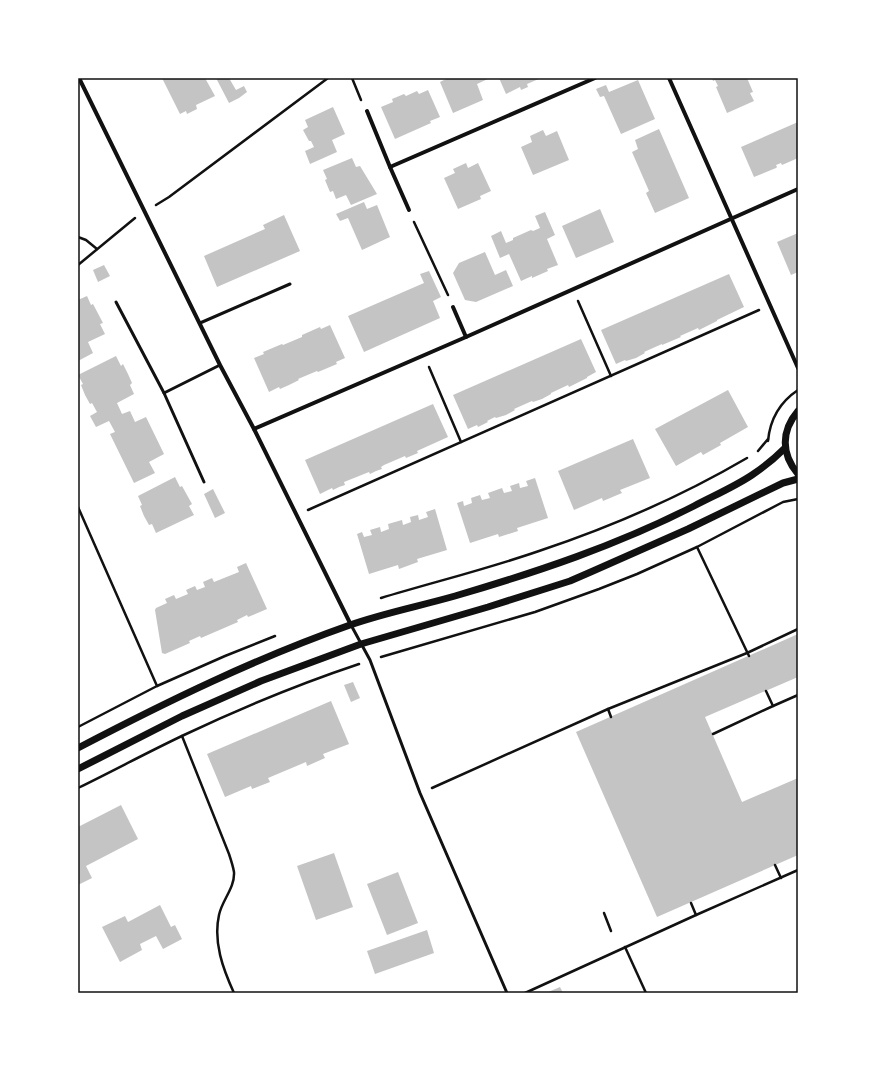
<svg xmlns="http://www.w3.org/2000/svg" width="876" height="1071" font-family="'Sofia Sans Condensed',sans-serif">
	<style>
		.building { fill: #c4c4c4 }
		.lines { fill: none; stroke-linecap: round; stroke-linejoin: round }
		.path { stroke: #111; stroke-width: 2.5 }
		.service { stroke: #111; stroke-width: 3 }
		.minor { stroke: #111; stroke-width: 4 }
		.tertiary { stroke: #111; stroke-width: 7 }
		.neatline { fill: none; stroke: #111; stroke-width: 1.5 }
	</style>
	<rect width="100%" height="100%" fill="#fff"/>
	<!-- building -->
	<g class="building">
		<path d="M162,78H205L215,96L196,105L197,109L187,114L186,111L180,114Z"/>
		<path d="M216,78H229L236,90L244,86L247,92L239,98L229,103Z"/>
		<path d="M448,78H490L477,84L483,100L453,113L440,82Z"/>
		<path d="M499,78H541L527,84L528,87L521,90L520,87L506,94Z"/>
		<path d="M712,78H747L753,92L750,93L754,101L727,113L716,87L718,86L715,80L713,81Z"/>
		<path d="M638,80L655,119L621,134L604,96L600,97L596,89L606,85L609,92Z"/>
		<path d="M428,90L440,117L430,121L431,123L395,139L381,107L393,102L392,99L404,94L406,96L417,91L419,94Z"/>
		<path d="M333,107L345,134L332,140L337,152L310,164L305,151L314,147L311,141H309L303,130L308,127L305,120Z"/>
		<path d="M798,122V156H797L798,158L782,165L781,163L776,165L777,167L776,168L754,177L741,147Z"/>
		<path d="M659,129L689,198L655,213L646,193L649,191L632,152L638,149L635,140Z"/>
		<path d="M543,130L546,136L557,131L569,160L533,175L521,147L532,142L530,136Z"/>
		<path d="M352,158L356,167L360,166L377,194L351,205L346,195L336,199L333,191L330,192L325,180L327,179L323,170Z"/>
		<path d="M466,163L468,168L478,163L491,191L480,196L481,199L458,209L444,178L455,173L453,169Z"/>
		<path d="M364,202L367,209L377,205L390,237L362,250L348,218L340,221L336,214Z"/>
		<path d="M600,209L614,242L576,258L562,226Z"/>
		<path d="M545,212L555,235L547,239L558,265L547,269L548,271L532,278V276L521,281L509,254L500,258L491,236L501,231L506,243L513,240V238L531,230L533,231L540,228L535,216Z"/>
		<path d="M284,215L300,251L217,287L204,256L265,229L263,225Z"/>
		<path d="M798,233V272L791,275L777,242Z"/>
		<path d="M485,252L495,275L506,270L513,286L476,302L465,300L453,273L459,263Z"/>
		<path d="M104,265L110,276L98,282L93,270Z"/>
		<path d="M429,271L441,297L433,301L440,318L364,352L348,316L424,283L420,274Z"/>
		<path d="M729,274L744,307L717,320V321L699,330L698,328L680,336L681,337L662,345V344L644,352L645,353L636,358L626,361L625,360L616,364L601,330Z"/>
		<path d="M87,296L91,305L93,304L103,323L100,324L105,334L88,342L93,353L78,361V300Z"/>
		<path d="M330,325L345,358L336,362L337,364L318,372L317,371L298,379L299,380L289,385L280,389L279,387L269,392L254,358L264,354L263,352L282,344L283,345L302,337V335L320,327L321,329Z"/>
		<path d="M581,339L596,372L587,377V378L569,387L568,385L551,393V394L542,399L533,402L532,401L514,409L515,410L506,415L496,418L495,417L487,421L488,422L478,427L477,425L468,429L453,395Z"/>
		<path d="M116,356L121,366L123,364L128,374L132,383L130,385L134,394L117,403L122,414L130,411L135,422L146,417L164,454L149,462L155,473L134,483L110,434L115,432L109,421L96,427L90,416L97,412L92,403L90,404L85,395L81,385L83,384L78,375Z"/>
		<path d="M728,390L748,427L720,443L721,445L703,455L701,452L676,466L655,429Z"/>
		<path d="M433,404L448,437L417,451L418,453L406,458L405,456L384,465L381,467L382,469L376,471L370,474L369,472L344,482L345,485L339,487L333,490L332,488L320,494L305,460Z"/>
		<path d="M633,439L650,478L620,490L622,493L603,501L602,498L574,510L558,471Z"/>
		<path d="M175,477L180,487L182,486L192,504L189,506L194,515L156,533L152,524L149,525L144,516L140,506L142,505L138,496Z"/>
		<path d="M535,478L548,518L517,528L518,531L499,537L498,534L470,543L457,503L463,501L464,506L472,503L471,498L480,495L482,500L490,498L488,493L502,488L504,493L512,491L510,486L519,483L520,488L528,486L526,481Z"/>
		<path d="M213,489L225,513L215,518L204,494Z"/>
		<path d="M435,509L447,550L417,559L418,562L399,569L398,565L369,574L357,534L362,532L364,537L372,535L370,530L380,527L381,532L389,529L388,524L402,520L403,525L411,522L410,517L418,515L419,520L428,517L426,512Z"/>
		<path d="M246,563L267,609L248,617L247,615L237,620L238,622L201,638L200,636L189,641L190,643L165,654L162,653L155,610L156,608L167,603L165,599L174,595L176,599L188,594L186,590L195,586L197,590L205,587L203,582L212,578L214,582L239,572L237,567Z"/>
		<path d="M798,634V677L705,717L742,802L798,778V855L657,917L576,732Z"/>
		<path d="M353,682L360,698L351,702L344,685Z"/>
		<path d="M331,701L349,744L323,754L325,758L307,766L306,762L268,778L270,782L252,789L251,786L225,797L207,754Z"/>
		<path d="M121,805L138,839L86,866L92,878L78,885V827Z"/>
		<path d="M334,853L353,907L316,920L297,866Z"/>
		<path d="M398,872L418,923L387,935L367,884Z"/>
		<path d="M160,905L171,927L175,925L182,939L163,949L156,936L140,944L142,950L120,962L102,927L125,916L128,922Z"/>
		<path d="M427,930L434,953L375,974L367,951Z"/>
		<path d="M560,987L563,993H546Z"/>
	</g>
	<g class="lines">
		<!-- path -->
		<g class="path">
			<path d="M352,78L361,100"/>
			<path d="M156,205L169,197L328,78"/>
			<path d="M414,222L448,295"/>
			<path d="M78,237L86,240L97,249"/>
			<path d="M78,265L135,218"/>
			<path d="M578,301L611,376"/>
			<path d="M429,367L461,442"/>
			<path d="M768,441C770,419 780,402 798,390"/>
			<path d="M758,451L768,439"/>
			<path d="M78,507L157,686"/>
			<path d="M308,510L759,310"/>
			<path d="M697,547L749,656"/>
			<path d="M381,598C434,582 487,569 539,551C611,527 682,496 747,458"/>
			<path d="M381,657L535,612L599,589L637,574L697,547L783,502L798,499"/>
			<path d="M773,706L798,695"/>
			<path d="M608,709L611,717"/>
			<path d="M78,727L157,686L225,656L275,636"/>
			<path d="M713,734L773,706L766,691"/>
			<path d="M182,736L229,854C231,860 233,866 234,872C235,888 222,900 219,915C213,942 223,969 234,993"/>
			<path d="M78,788C113,771 148,752 184,735C241,708 299,684 359,664"/>
			<path d="M432,788L608,709L747,653L798,629"/>
			<path d="M775,865L781,878"/>
			<path d="M691,903L696,915"/>
			<path d="M604,913L611,931"/>
			<path d="M625,947L646,993"/>
			<path d="M525,993L696,915L798,870"/>
		</g>
		<!-- service -->
		<g class="service">
			<path d="M116,302L164,393"/>
			<path d="M200,323L290,284"/>
			<path d="M204,482L164,393L220,365"/>
			<path d="M351,625L370,660L420,793L507,993"/>
		</g>
		<!-- minor -->
		<g class="minor">
			<path d="M79,78L220,365L254,429L351,625"/>
			<path d="M669,78L798,368"/>
			<path d="M367,111L390,167L595,78"/>
			<path d="M390,167L409,210"/>
			<path d="M453,307L466,337L798,189"/>
			<path d="M254,429L466,337"/>
		</g>
		<!-- tertiary -->
		<g class="tertiary">
			<path d="M798,411C781,431 781,454 798,474"/>
			<path d="M78,748C166,702 256,658 350,625C384,613 420,606 455,596C537,572 618,545 694,506C713,496 734,487 752,475C764,467 775,458 785,448"/>
			<path d="M78,769L182,716L261,681L361,644L488,607L548,588L570,581L593,571L688,529L783,483L798,479"/>
		</g>
	</g>
	<!-- border -->
	<rect width="876" height="1071" fill="none" stroke="#ffffff" stroke-width="158"/>
	<rect x="79" y="79" width="718" height="913" class="neatline"/>
</svg>
